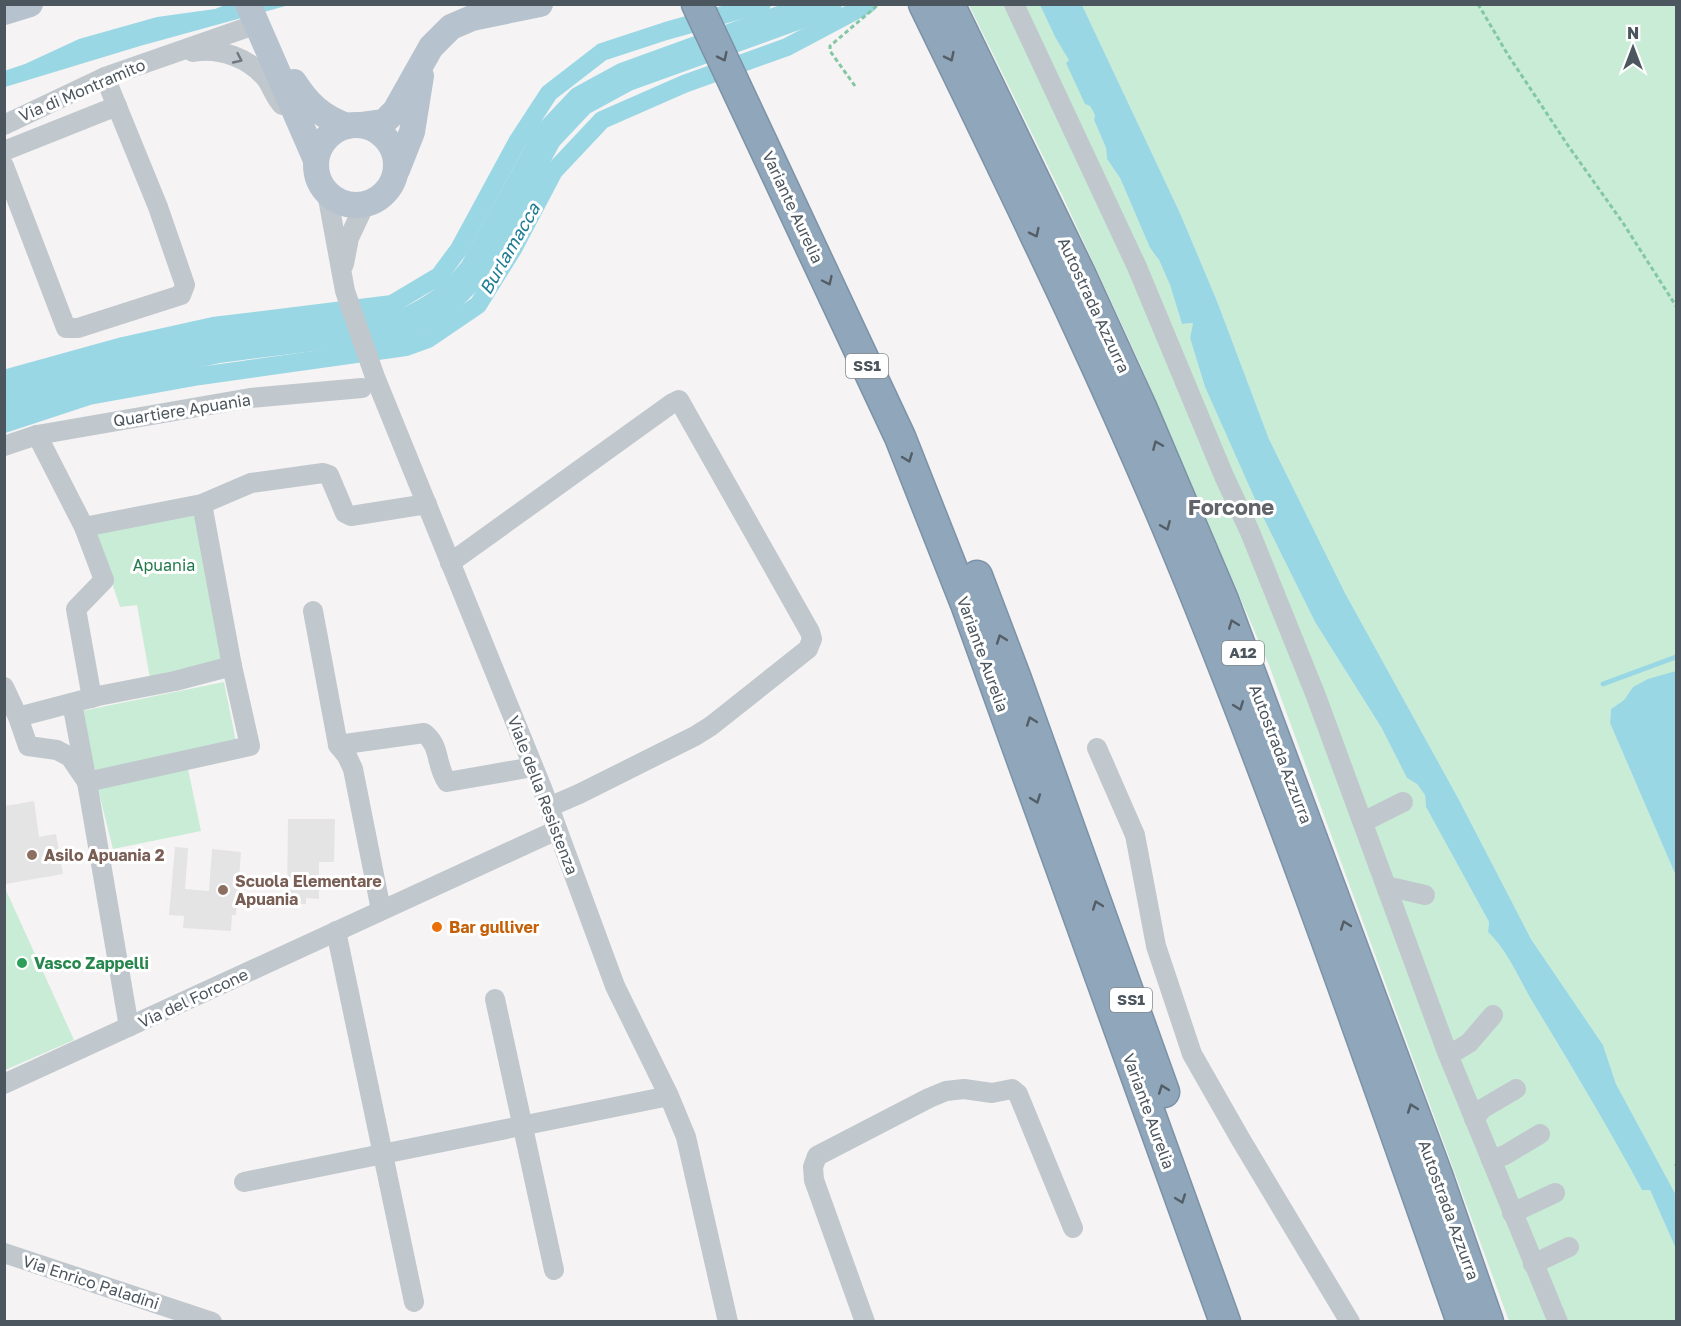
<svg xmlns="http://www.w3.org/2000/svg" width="1681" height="1326" font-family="'Golos Text',sans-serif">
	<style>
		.education { fill: #e5e4e4 }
		.green { fill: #c8ecd5 }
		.water { fill: #9ad7e4 }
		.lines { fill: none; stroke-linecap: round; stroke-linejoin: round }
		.stream { stroke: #9ad7e4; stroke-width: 5 }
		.canal { stroke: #9ad7e4; stroke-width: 18 }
		.river { stroke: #9ad7e4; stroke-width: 30 }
		.highway-casing { stroke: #7c92a7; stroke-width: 33 }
		.path { stroke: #83c7a3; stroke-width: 3; stroke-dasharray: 4.5 3; stroke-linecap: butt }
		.minor { stroke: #c0c7cd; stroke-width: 20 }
		.major { stroke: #b6c3ce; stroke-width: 26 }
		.highway { stroke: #90a6bb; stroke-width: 30 }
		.oneway { stroke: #535e67 }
		.oneway2 { stroke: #6f787f }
		.education-dot { fill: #8d6e63; stroke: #fff; stroke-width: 2 }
		.food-dot { fill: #e8710a; stroke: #fff; stroke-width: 2 }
		.leisure-dot { fill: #2e9e5b; stroke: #fff; stroke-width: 2 }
		.labels { text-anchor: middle; stroke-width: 6; stroke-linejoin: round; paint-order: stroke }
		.shield { fill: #fff; stroke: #82898e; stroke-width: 1.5 }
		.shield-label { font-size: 15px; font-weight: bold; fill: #4c565e }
		.street-label { font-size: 16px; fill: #4c565e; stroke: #fff }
		.park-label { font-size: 16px; fill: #237a4c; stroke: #fff }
		.education-label { font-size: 16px; font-weight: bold; fill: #785e54; stroke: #fff; text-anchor: start }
		.food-label { font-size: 16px; font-weight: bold; fill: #c56008; stroke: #fff; text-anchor: start }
		.leisure-label { font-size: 16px; font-weight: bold; fill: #27864d; stroke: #fff; text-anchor: start }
		.water-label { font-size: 18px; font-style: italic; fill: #1c7d93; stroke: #fff }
		.district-label { font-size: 22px; font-weight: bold; fill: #606367; stroke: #fff }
	</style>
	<rect width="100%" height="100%" fill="#f5f3f3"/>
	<!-- education -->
	<g class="education">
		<path d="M34,801L39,837L56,834L63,874L5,884V806Z"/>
		<path d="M288,819H335L334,862H319V899L306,898V904H287Z"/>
		<path d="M175,847L188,848L185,889L209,891L212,849L241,852L236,915H232L231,931L183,928L184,916L169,915Z"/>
	</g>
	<!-- green -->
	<g class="green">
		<path d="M969,5H1040L1055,37L1070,60L1066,63L1095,115L1094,120L1106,148L1107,159L1120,178L1150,248L1159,260L1170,285L1182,324L1193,323L1190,338L1205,387L1262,515L1315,622L1381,727L1407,778L1417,784L1425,795L1426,807L1489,922L1488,932C1509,952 1520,982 1535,1006C1572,1067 1608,1127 1642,1190H1650L1676,1249V1321H1509L1269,665L1140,364L1064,199Z"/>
		<path d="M1082,5H1676V671L1633,687L1624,700L1611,709L1610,723L1676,876V1195L1616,1084L1603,1045L1531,939L1458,798L1345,593L1269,439L1217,301L1180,213Z"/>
		<path d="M202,504L232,666L150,678L137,605L120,607L95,531Z"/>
		<path d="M224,682L236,742L95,771L82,711Z"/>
		<path d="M188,769L201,831L113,849L98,789Z"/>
		<path d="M4,886L74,1040L5,1070H4Z"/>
	</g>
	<!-- water -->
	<g class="water">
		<path d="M225,5H289L140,46L5,87L4,71L25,64L79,39L157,17L215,9Z"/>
		<path d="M1040,5H1082L1180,213L1217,301L1269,439L1345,593L1458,798L1531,939L1603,1045L1616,1084L1676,1195V1249L1650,1190H1642C1608,1127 1572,1067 1535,1006C1520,982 1509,952 1488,932L1489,922L1426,807L1425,795L1417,784L1407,778L1381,727L1315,622L1262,515L1205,387L1190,338L1193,323L1182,324L1170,285L1159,260L1150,248L1120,178L1107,159L1106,148L1094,120L1095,115L1090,106L1085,104L1066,63L1069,60L1055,37Z"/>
		<path d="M1676,671V876L1610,723L1611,709L1624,700L1633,687L1648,679Z"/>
	</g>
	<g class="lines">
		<!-- stream -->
		<path class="stream" d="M1603,684L1676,657"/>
		<!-- canal -->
		<g class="canal">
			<path d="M4,379L123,346L213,326L392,304L439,276L459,249L517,142L549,93L602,52L666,31L762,4"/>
			<path d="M4,424L89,396L200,376L406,347L428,339L478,305L513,249L554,171L602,120L684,84L787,47L868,4"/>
		</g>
		<!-- river -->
		<path class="river" d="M4,402L103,373L218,348L401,325C432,312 453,297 474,271L547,137L581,101L625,77L827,4"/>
		<defs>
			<g id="highway">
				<path d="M697,4L900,437L966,604L1225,1322"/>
				<path d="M924,4C1021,204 1119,403 1201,609C1295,844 1378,1083 1462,1322"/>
				<path d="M949,4L1081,276L1141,407L1223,600L1437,1175L1488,1322"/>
				<path d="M977,576L1016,679L1164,1092"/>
			</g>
		</defs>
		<!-- highway casing -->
		<use href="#highway" class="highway-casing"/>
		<!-- path -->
		<g class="path">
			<path d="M1478,4L1508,55L1567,144L1623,223L1676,306"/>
			<path d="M855,86L830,51V46L879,4"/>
			<path d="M1675,1164L1676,1165"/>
		</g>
		<!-- minor -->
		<g class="minor">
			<path d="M1014,4L1137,267L1224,476L1250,532L1316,696L1447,1052L1558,1322"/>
			<path d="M193,52C219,47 250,58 267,80C272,88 275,97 282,105"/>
			<path d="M4,125L105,77L257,24"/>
			<path d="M4,151L117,106"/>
			<path d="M4,166L66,328H78L181,295L185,285L158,207L105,77"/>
			<path d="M327,193L345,291L375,377L542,788L615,986L669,1096L686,1137L728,1322"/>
			<path d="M344,264L349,238L365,204"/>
			<path d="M37,435L84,527L104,580L76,609L92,698"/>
			<path d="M4,446L37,435L250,398L362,388"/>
			<path d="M84,527L202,504L251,483L323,473L329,475L345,513L351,516L427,504"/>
			<path d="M450,563L671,404L679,400L810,632L812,639L808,649L711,726L695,736L579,794L549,807"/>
			<path d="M313,611L338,745L347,756L353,769L381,910"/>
			<path d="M4,687L18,717L28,746L57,750L70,757L87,782"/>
			<path d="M72,703L86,777"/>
			<path d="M18,717L98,696L175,681L232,666"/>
			<path d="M338,745L424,733C441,746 435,764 447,782L533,767"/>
			<path d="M1097,748L1135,835L1156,946L1192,1054L1241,1140L1350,1322"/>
			<path d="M1363,822L1403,802"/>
			<path d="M1386,886L1425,895"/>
			<path d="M336,931L414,1302"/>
			<path d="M495,999L554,1270"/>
			<path d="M129,1027L87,782L250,746L232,666L202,504"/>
			<path d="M1449,1055L1469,1043L1493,1015"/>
			<path d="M4,1084L557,830"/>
			<path d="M1474,1119L1482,1109L1516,1089"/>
			<path d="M1491,1160L1505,1155L1540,1134"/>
			<path d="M244,1182L669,1096"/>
			<path d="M1512,1213L1555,1193"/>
			<path d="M4,1253L212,1322"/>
			<path d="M1533,1264L1569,1247"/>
			<path d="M865,1322L814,1180L813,1167L817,1156L929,1098L946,1091L964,1089L992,1093L1012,1089L1018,1094L1073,1228"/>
		</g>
		<!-- major -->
		<g class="major">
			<path d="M248,4L316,160"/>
			<path d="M4,12L30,4"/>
			<path d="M294,82C308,104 322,117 347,126"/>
			<circle cx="356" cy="165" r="40"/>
			<path d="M362,125L384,122L395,111L431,47L451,27L472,18L540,4"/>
			<path d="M397,170L412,132L421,76"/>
		</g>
		<!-- highway -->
		<use href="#highway" class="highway"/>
	</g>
	<!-- one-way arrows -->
	<defs><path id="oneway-chevron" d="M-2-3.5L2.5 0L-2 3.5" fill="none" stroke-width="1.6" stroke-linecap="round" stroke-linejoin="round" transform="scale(1.5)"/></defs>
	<g class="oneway">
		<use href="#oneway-chevron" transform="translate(723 57) rotate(64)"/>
		<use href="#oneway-chevron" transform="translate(950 57) rotate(64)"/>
		<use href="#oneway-chevron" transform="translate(1035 233) rotate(64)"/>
		<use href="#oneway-chevron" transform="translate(828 281) rotate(65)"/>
		<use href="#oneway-chevron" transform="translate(1157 445) rotate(-113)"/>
		<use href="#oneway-chevron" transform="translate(908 458) rotate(69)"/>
		<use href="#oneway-chevron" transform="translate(1166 526) rotate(67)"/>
		<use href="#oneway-chevron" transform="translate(1233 624) rotate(-111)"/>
		<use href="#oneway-chevron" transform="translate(1001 639) rotate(-110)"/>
		<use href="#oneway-chevron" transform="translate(1239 706) rotate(69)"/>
		<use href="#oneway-chevron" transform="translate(1031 721) rotate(-110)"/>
		<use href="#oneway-chevron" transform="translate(1036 799) rotate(70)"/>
		<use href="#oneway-chevron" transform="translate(1097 905) rotate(-110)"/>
		<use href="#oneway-chevron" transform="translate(1345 925) rotate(-110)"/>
		<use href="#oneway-chevron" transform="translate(1163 1089) rotate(-110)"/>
		<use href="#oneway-chevron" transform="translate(1412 1108) rotate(-110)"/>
		<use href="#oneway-chevron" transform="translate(1181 1199) rotate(70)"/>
	</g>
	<use class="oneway2" href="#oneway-chevron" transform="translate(238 59) rotate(25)"/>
	<!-- markers -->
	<g class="education-dot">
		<circle cx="32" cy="855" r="6"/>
		<circle cx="223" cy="890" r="6"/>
	</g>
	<circle class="food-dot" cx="437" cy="927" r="6"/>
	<circle class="leisure-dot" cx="22" cy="963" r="6"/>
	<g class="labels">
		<!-- shield labels -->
		<g class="shield">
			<rect x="846" y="354" width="42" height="24" rx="4.5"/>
			<rect x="1222" y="641" width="42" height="24" rx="4.5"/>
			<rect x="1110" y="988" width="42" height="24" rx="4.5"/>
		</g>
		<g class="shield-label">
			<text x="867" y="371">SS1</text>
			<text x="1243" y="658">A12</text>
			<text x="1131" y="1005">SS1</text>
		</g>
		<!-- street labels -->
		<g class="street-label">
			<text transform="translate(82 90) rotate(-23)" y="6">Via di Montramito</text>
			<text transform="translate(793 207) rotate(65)" y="6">Variante Aurelia</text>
			<text transform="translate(1094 305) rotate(65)" y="6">Autostrada Azzurra</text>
			<text transform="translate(182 410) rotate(-9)" y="6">Quartiere Apuania</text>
			<text transform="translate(983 654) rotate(70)" y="6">Variante Aurelia</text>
			<text transform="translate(1281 754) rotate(69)" y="6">Autostrada Azzurra</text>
			<text transform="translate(543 795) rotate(69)" y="6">Viale della Resistenza</text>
			<text transform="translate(193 998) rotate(-25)" y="6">Via del Forcone</text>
			<text transform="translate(1149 1111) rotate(70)" y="6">Variante Aurelia</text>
			<text transform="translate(1449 1210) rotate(70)" y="6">Autostrada Azzurra</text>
			<text transform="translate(91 1282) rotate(18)" y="6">Via Enrico Paladini</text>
		</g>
		<!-- park labels -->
		<g class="park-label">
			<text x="164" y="571">Apuania</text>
		</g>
		<!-- education labels -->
		<g class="education-label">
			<text x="44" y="861">Asilo Apuania 2</text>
			<text x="235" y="887">Scuola Elementare<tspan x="235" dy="18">Apuania</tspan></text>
		</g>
		<!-- food labels -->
		<g class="food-label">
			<text x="449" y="933">Bar gulliver</text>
		</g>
		<!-- leisure labels -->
		<g class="leisure-label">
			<text x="34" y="969">Vasco Zappelli</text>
		</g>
		<!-- water labels -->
		<g class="water-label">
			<text transform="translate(510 249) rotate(-60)" y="6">Burlamacca</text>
		</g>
		<!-- district labels -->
		<g class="district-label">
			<text x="1231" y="515">Forcone</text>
		</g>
	</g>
	<!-- border -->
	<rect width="1681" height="1326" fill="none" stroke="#4c565e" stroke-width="12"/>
	<!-- north arrow -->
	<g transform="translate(1633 48)" stroke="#ffffff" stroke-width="4.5" paint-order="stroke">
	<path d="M0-4.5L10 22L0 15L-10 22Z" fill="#4c565e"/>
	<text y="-9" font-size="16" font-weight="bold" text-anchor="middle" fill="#4c565e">N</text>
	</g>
</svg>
